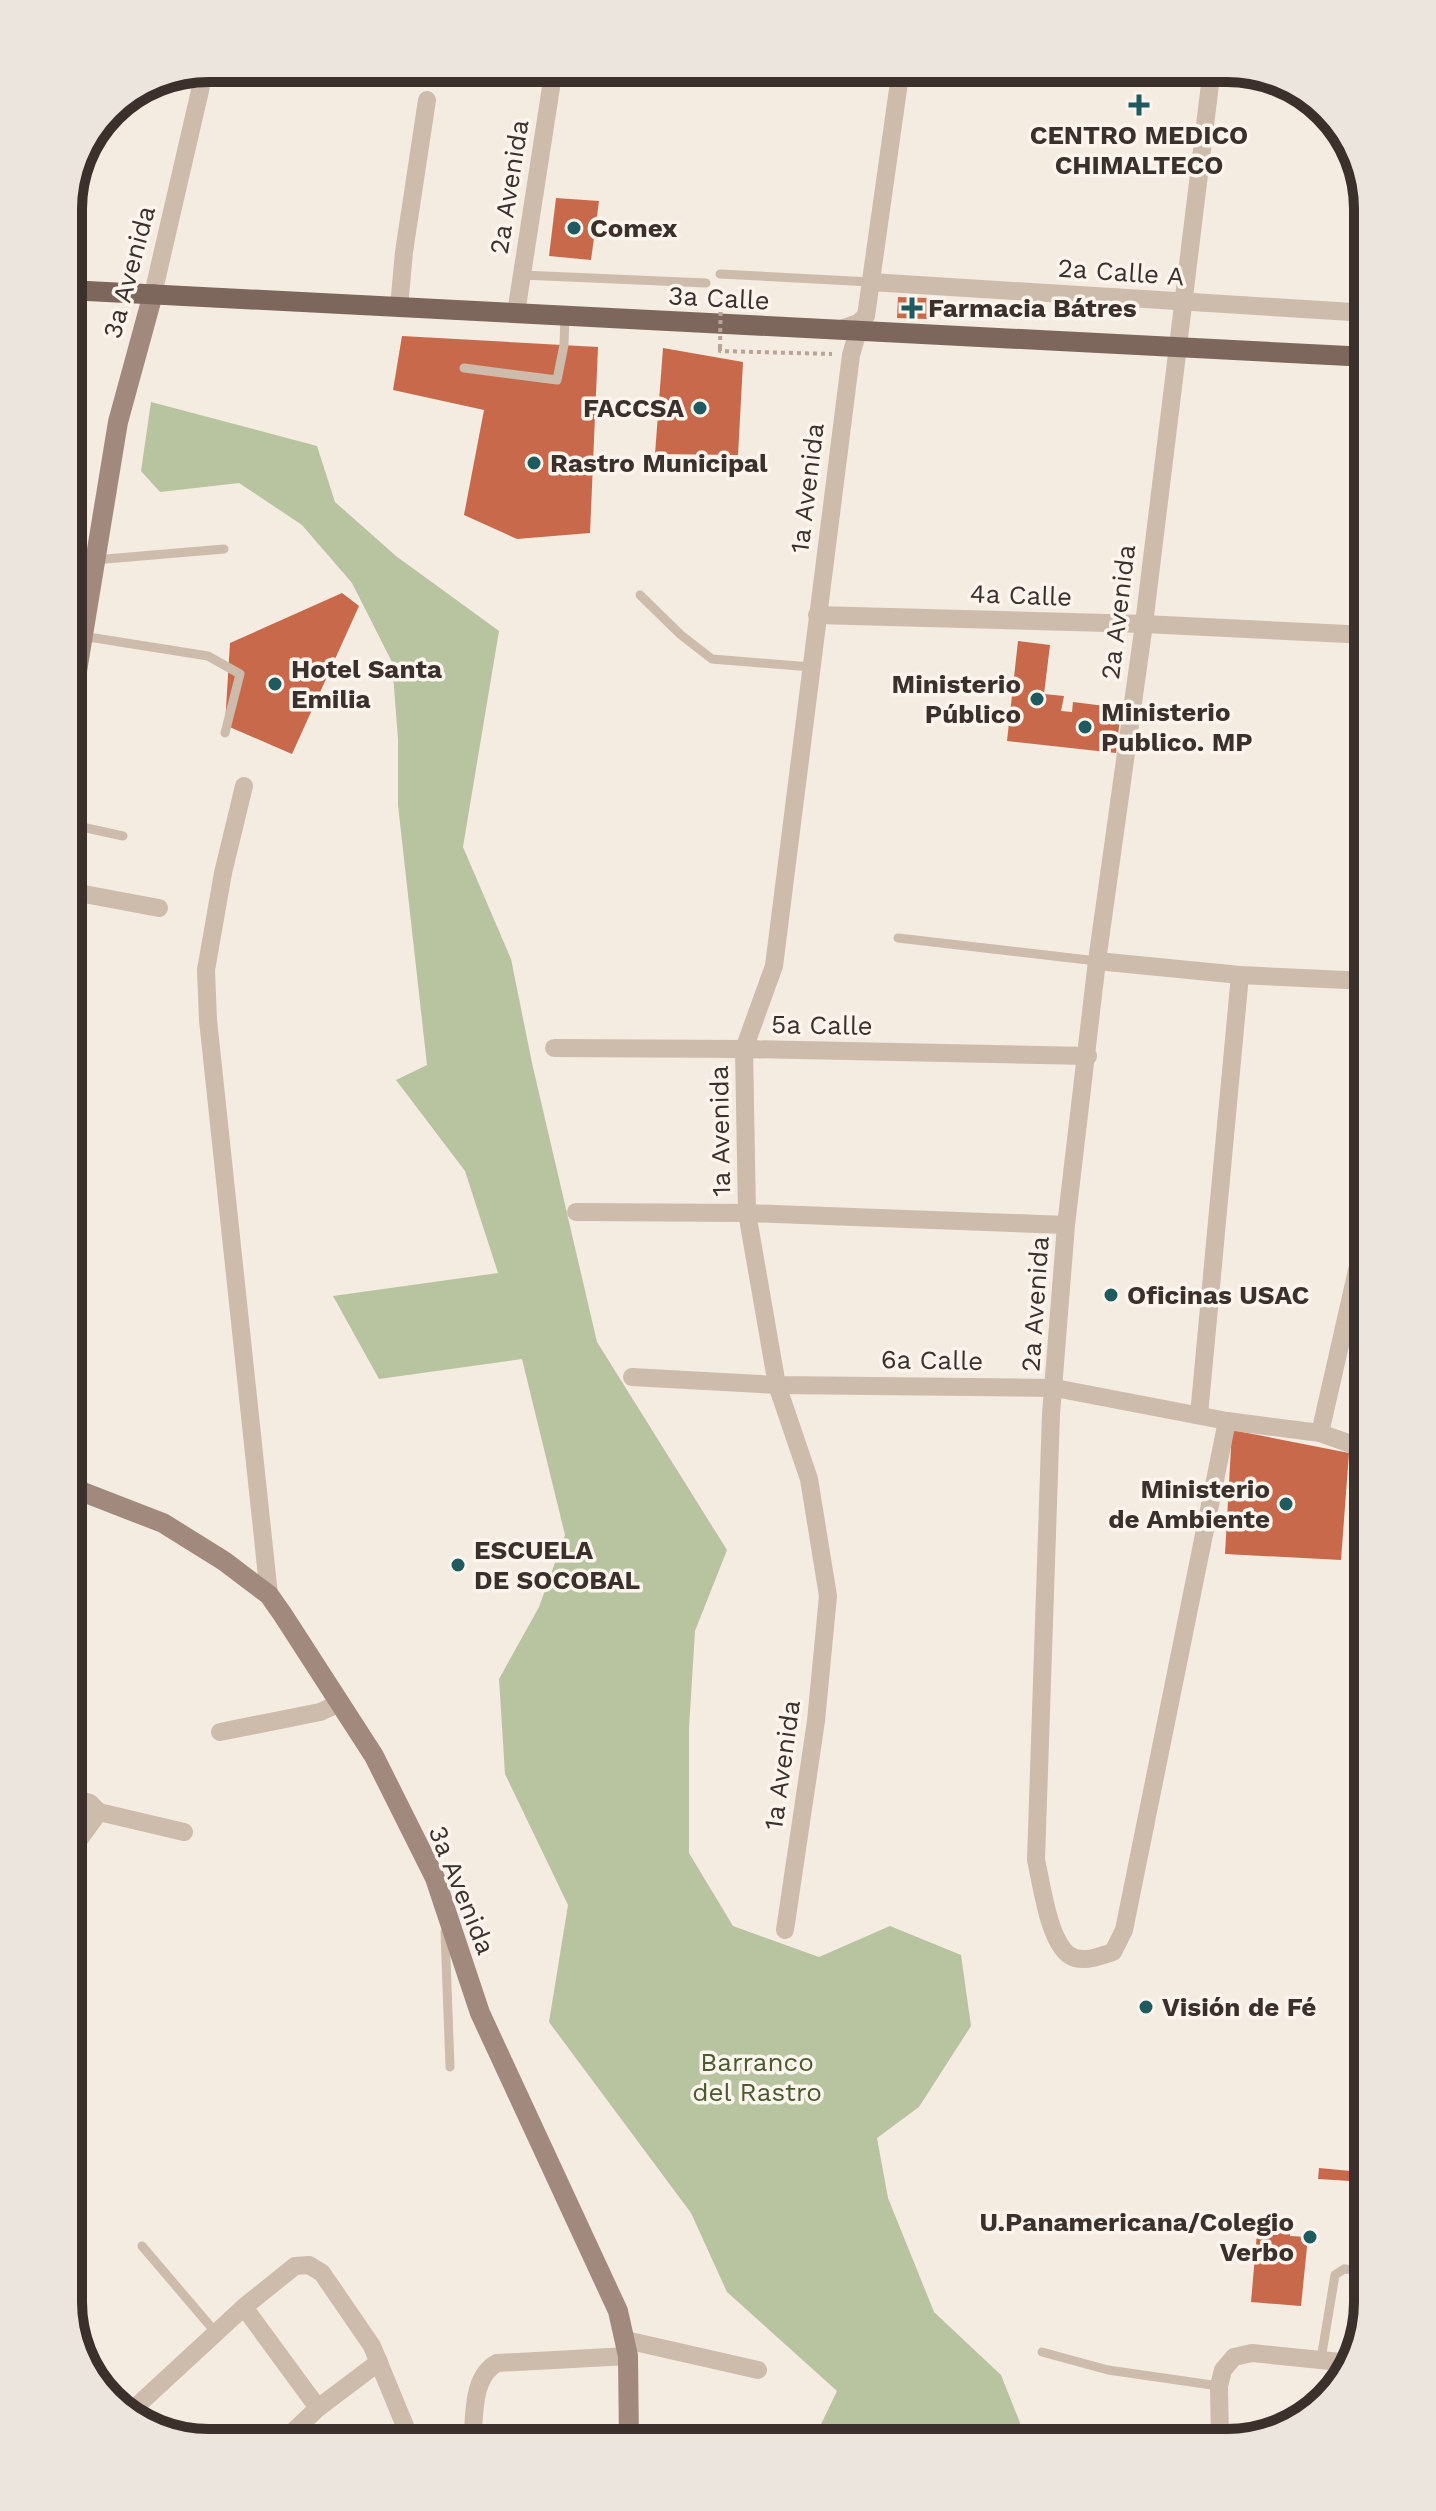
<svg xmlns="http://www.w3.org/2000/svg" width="1436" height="2511" font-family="'Work Sans',sans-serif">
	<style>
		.green { fill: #b8c4a0 }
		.building { fill: #c8694b }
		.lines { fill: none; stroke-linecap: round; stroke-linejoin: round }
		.path { stroke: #b9a596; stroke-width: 4; stroke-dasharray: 4 4; stroke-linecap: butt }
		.service { stroke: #cdbbac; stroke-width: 9 }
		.minor { stroke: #cdbbac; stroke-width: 18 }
		.secondary { stroke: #a18a7d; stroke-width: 20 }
		.primary { stroke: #7d675c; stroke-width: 20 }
		.path-bridge { stroke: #b9a596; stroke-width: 4; stroke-dasharray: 4 4; stroke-linecap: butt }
		.poi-dot { fill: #1f5a5e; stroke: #fbf5ee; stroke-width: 3 }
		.labels { text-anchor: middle; stroke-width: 7; stroke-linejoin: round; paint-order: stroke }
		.poi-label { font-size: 26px; font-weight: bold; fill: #3b302b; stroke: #fbf5ee; text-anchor: start }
		.street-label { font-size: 26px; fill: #3b302b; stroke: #fbf5ee }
		.park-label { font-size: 26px; fill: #4a5a2e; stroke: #fbf5ee }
		.rim { fill: none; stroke: #3b302b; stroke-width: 10 }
	</style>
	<rect width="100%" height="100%" fill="#f4ebe1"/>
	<!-- green -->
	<path class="green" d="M151,402L317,446L335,502L396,556L499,631L463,847L511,959L532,1063L597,1342L727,1550L695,1631L689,1728V1853L733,1926L819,1957L890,1926L961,1955L971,2026L919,2107L877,2138L888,2198L934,2312L1001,2375L1028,2443H819L814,2439L837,2391L727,2292L691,2213L549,2022L568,1905L505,1774L499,1679L539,1607L565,1535L522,1359L379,1379L333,1296L498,1273L465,1171L396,1080L427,1065L398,805V739L392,662L352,583L302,525L239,483L160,492L141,471Z"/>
	<!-- building -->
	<g class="building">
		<path d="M556,198L599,201L591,260L549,256Z"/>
		<path d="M898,297L928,298L927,319L897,318Z"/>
		<path d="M402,336L598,347L590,533L517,539L464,515L484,410L393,390Z"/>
		<path d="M663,348L743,362L738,455L655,454Z"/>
		<path d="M342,593L359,606L292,754L225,725L230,643Z"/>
		<path d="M1018,641L1050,645L1044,694L1064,696L1061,711L1072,712L1073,702L1121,708L1116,753L1007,741Z"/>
		<path d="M1232,1430L1349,1453L1341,1560L1225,1554Z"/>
		<path d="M1319,2168L1351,2171L1350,2181L1318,2179Z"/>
		<path d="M1279,2222L1291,2223L1290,2236L1308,2237L1301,2306L1251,2302L1257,2233L1278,2235Z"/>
		<path d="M1359,2225L1368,2226V2263L1356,2262Z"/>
	</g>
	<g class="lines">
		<!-- path -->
		<path class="path" d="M720,348V351L832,354"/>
		<!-- service -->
		<g class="service">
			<path d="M720,274L871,282"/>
			<path d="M522,275L706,283"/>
			<path d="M464,368L557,380L564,345L565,316"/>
			<path d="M94,560L224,549"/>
			<path d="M640,595L681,635L712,659L811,667"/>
			<path d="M68,612L85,619"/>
			<path d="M82,636L208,656L240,674L225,733"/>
			<path d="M68,824L123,836"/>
			<path d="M898,938L1097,961"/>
			<path d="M445,1932L450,2067"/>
			<path d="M142,2246L217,2334"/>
			<path d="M1042,2352L1108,2370L1219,2386"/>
			<path d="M1321,2359L1335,2275L1344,2269L1368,2271"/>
		</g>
		<!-- minor -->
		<g class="minor">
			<path d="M1212,68L1144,624L1097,961L1066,1225L1051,1414L1036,1860C1042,1885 1048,1939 1069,1955C1082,1964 1100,1956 1113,1952L1124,1930L1227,1421"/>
			<path d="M871,282L1368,313"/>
			<path d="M153,294L205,69"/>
			<path d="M399,307L404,252L427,100"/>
			<path d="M516,313L554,68"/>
			<path d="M841,329L858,323L866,316L901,68"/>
			<path d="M817,615L1144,624L1368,635"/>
			<path d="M244,786L223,873L206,970L208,1020L269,1595"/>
			<path d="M68,891L159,908"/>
			<path d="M1097,961L1240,975L1368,981"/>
			<path d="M554,1048L744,1049L1088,1056"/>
			<path d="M576,1212L747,1213L1066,1225"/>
			<path d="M632,1377L777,1385L1055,1388L1227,1421L1320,1433L1368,1450"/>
			<path d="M1199,1415L1240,975"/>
			<path d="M1320,1433L1368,1222"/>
			<path d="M220,1732L320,1712L340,1703"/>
			<path d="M68,1797L90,1803L99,1812L184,1832"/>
			<path d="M68,1855L99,1812"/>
			<path d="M785,1930L816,1721L828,1596L809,1479L777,1385L747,1213L744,1049L774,966L851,355L858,331"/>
			<path d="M244,2307L318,2408"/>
			<path d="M626,2340L758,2370"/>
			<path d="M127,2415L244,2307L295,2266L309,2265L322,2273L372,2346L412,2443"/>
			<path d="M629,2431L682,2443"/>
			<path d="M281,2443L318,2408L379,2362"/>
			<path d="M472,2443C475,2417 471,2377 497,2363L628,2356"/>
			<path d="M1220,2443L1219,2386L1223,2370L1234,2357L1252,2353L1350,2363"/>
		</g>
		<!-- secondary -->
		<g class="secondary">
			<path d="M68,726L118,422L153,294"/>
			<path d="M68,1481L83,1492L163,1523L224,1561L269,1595L283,1615L374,1756L435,1878L480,2013L618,2311L628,2356L629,2443"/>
		</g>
		<!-- primary -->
		<path class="primary" d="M68,290L1368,357"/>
		<!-- path-bridge -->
		<path class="path-bridge" d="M720,348L721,291"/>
	</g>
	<!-- markers -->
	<g class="poi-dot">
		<path d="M1135 93h8v8h8v8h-8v8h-8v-8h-8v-8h8z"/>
		<circle cx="574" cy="228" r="8"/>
		<path d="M908 296h8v8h8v8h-8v8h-8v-8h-8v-8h8z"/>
		<circle cx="700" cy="408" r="8"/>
		<circle cx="534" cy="463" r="8"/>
		<circle cx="275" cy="684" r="8"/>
		<circle cx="1037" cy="699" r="8"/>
		<circle cx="1085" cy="727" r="8"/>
		<circle cx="1111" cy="1295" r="8"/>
		<circle cx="1286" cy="1504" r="8"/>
		<circle cx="458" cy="1565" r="8"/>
		<circle cx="1146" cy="2007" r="8"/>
		<circle cx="1310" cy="2237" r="8"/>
	</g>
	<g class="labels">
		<!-- poi labels -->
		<g class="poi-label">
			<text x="1139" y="144" text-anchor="middle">CENTRO MEDICO<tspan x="1139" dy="30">CHIMALTECO</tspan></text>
			<text x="590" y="237">Comex</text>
			<text x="928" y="317">Farmacia Bátres</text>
			<text x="684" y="417" text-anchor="end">FACCSA</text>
			<text x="550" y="472">Rastro Municipal</text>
			<text x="291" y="678">Hotel Santa<tspan x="291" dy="30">Emilia</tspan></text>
			<text x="1021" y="693" text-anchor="end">Ministerio<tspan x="1021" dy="30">Público</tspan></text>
			<text x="1101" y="721">Ministerio<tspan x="1101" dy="30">Publico. MP</tspan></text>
			<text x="1127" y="1304">Oficinas USAC</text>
			<text x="1270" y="1498" text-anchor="end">Ministerio<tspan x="1270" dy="30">de Ambiente</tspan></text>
			<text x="474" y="1559">ESCUELA<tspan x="474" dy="30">DE SOCOBAL</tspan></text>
			<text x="1162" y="2016">Visión de Fé</text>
			<text x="1294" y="2231" text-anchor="end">U.Panamericana/Colegio<tspan x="1294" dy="30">Verbo</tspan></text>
		</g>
		<!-- street labels -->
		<g class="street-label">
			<text transform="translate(509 187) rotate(-81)" y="9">2a Avenida</text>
			<text transform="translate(129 272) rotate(-75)" y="9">3a Avenida</text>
			<text transform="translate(1121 272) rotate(4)" y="9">2a Calle A</text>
			<text transform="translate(719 298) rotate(3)" y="9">3a Calle</text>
			<text transform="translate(807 488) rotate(-83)" y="9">1a Avenida</text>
			<text transform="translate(1021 595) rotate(2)" y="9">4a Calle</text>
			<text transform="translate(1118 612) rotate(-83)" y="9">2a Avenida</text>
			<text transform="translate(822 1025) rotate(1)" y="9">5a Calle</text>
			<text transform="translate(720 1131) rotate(-91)" y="9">1a Avenida</text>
			<text transform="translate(1035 1304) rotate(-86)" y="9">2a Avenida</text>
			<text transform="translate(932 1360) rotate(1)" y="9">6a Calle</text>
			<text transform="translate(782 1765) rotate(-82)" y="9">1a Avenida</text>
			<text transform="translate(462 1890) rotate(68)" y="9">3a Avenida</text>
		</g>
		<!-- park labels -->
		<g class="park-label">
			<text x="757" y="2071">Barranco<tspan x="757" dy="30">del Rastro</tspan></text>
		</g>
	</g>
	<!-- crop -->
	<path d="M0 0H1436V2511H0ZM209 82H1227A127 127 0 0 1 1354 209V2302A127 127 0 0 1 1227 2429H209A127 127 0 0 1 82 2302V209A127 127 0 0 1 209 82Z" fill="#ece5de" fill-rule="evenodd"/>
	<path class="rim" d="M209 82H1227A127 127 0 0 1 1354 209V2302A127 127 0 0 1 1227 2429H209A127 127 0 0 1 82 2302V209A127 127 0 0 1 209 82Z"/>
</svg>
